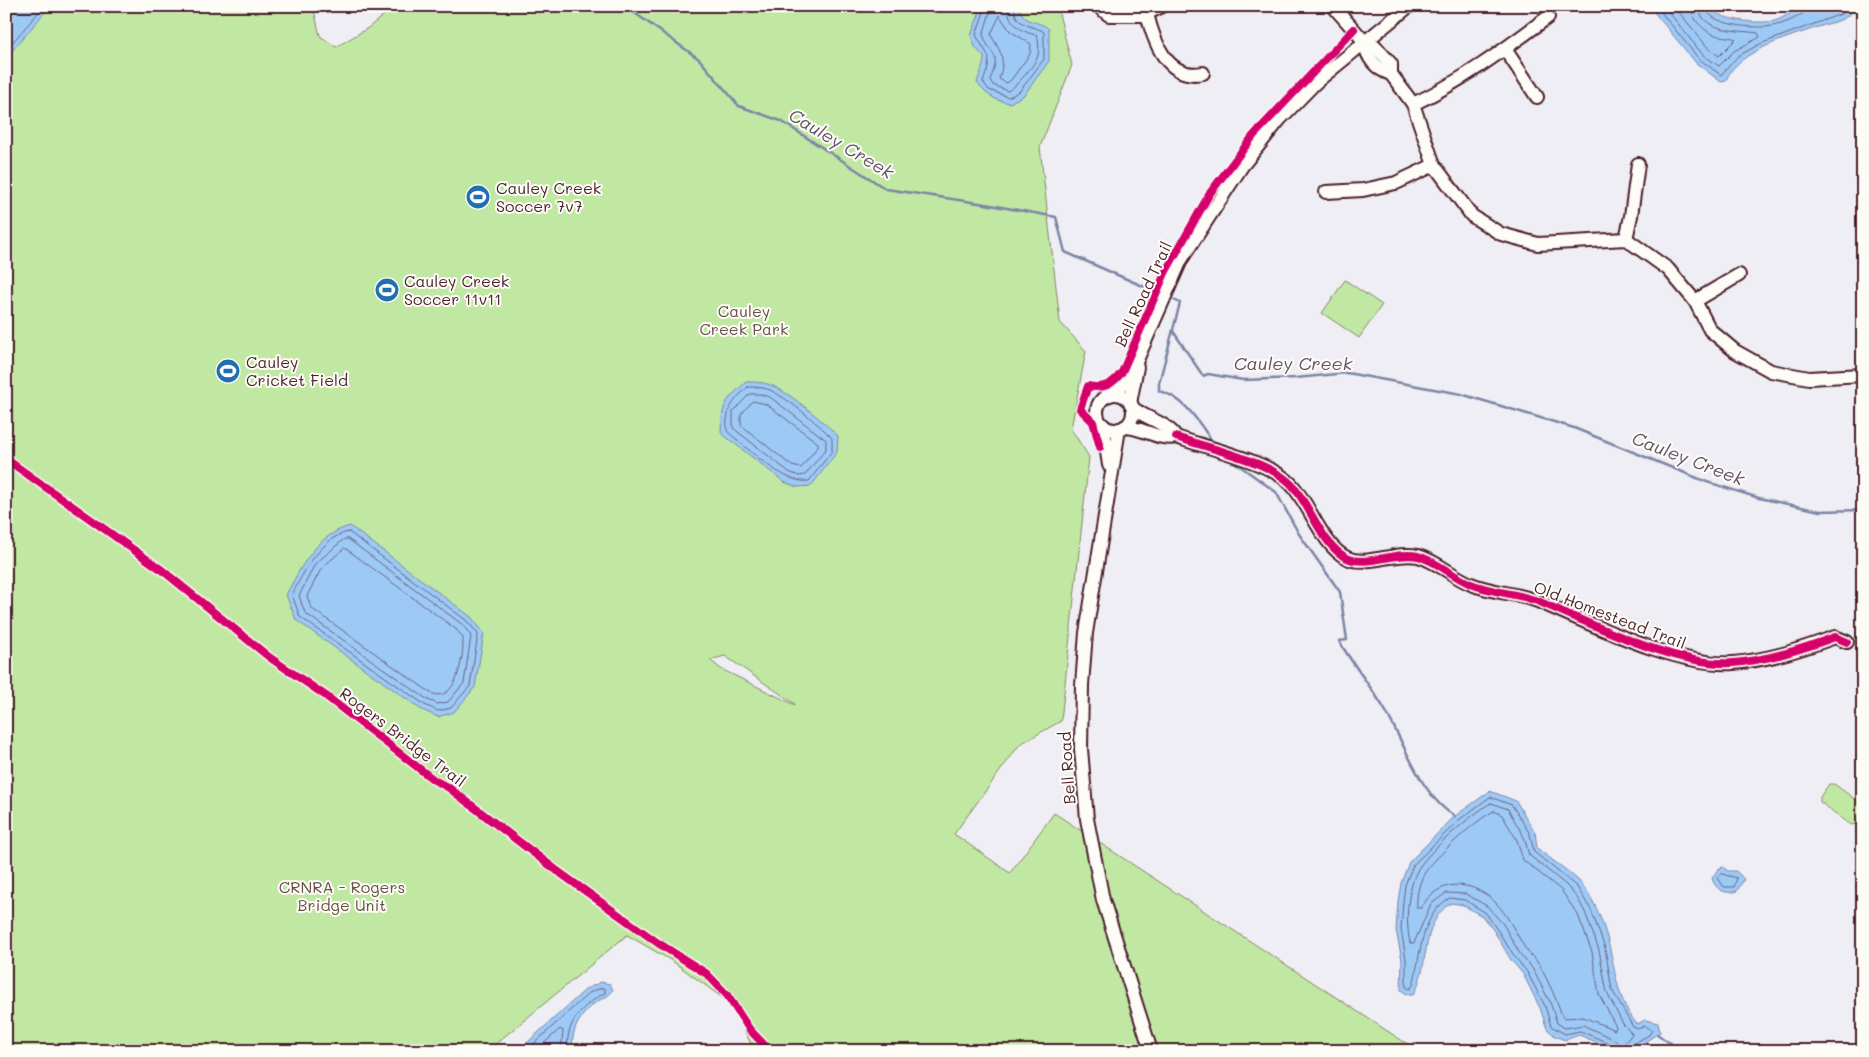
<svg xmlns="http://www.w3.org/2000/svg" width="1869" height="1057" font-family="Mali,sans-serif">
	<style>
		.green { fill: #c0e8a3; stroke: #858467; fill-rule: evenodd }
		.water { fill: #9dc9f7; stroke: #7c85a5 }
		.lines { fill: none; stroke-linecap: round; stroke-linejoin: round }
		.shore { stroke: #6b637d; stroke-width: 1 }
		.stream { stroke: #7c85a5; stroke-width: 2.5 }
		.minor-casing { stroke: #4a1f2b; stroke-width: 16 }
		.minor { stroke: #fdfcf7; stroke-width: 12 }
		.cycleway-casing { stroke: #fdfcf7; stroke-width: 11 }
		.cycleway { stroke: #d6006c; stroke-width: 8 }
		.labels { text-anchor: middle; stroke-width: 4; stroke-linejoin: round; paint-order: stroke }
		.poi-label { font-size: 16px; fill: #4a1f2b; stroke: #fdfcf7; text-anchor: start }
		.street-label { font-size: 16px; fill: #4a1f2b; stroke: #fdfcf7 }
		.park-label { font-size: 16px; fill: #685149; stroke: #fdfcf7 }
		.water-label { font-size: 18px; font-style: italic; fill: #635268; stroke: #fdfcf7 }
	</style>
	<rect width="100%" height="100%" fill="#efeef4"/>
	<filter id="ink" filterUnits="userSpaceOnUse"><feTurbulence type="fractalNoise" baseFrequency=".02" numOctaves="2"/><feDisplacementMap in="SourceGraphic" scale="10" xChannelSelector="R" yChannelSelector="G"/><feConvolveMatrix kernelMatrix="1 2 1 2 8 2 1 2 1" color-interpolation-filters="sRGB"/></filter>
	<g filter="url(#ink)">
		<!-- green -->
		<g class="green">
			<path d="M41,6H313L320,36L336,47L368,28L395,6H1057L1072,65L1040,147L1060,322L1086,351L1071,429L1089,457L1061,721L1020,744L954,834L1010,873L1054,813L1418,1051H758L752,1046L731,1004L672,961L627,935L487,1051H6V47ZM725,656L795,704V705L721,669L710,660Z"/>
			<path d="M1345,280L1382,305L1359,338L1322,313Z"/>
			<path d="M1829,784H1834L1863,805V814L1856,824L1851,825L1820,802V797Z"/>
		</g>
		<!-- water -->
		<g class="water">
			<path d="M6,6H50L6,58Z"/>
			<path d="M982,6H1020L1019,9C1028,26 1037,19 1049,29V61L1024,95L1010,103L997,100L986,93L977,83C979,74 984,67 984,57L975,47L971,36Z"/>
			<path d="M1649,6H1710C1716,21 1760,24 1774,21C1785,18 1796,8 1805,6C1817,3 1834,6 1847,6L1851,12C1846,20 1834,22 1824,25C1797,35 1735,50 1726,81L1721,82L1696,63Z"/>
			<path d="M746,382C756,382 764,382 773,386C790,393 824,422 838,436L837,452L811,486L797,487L784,482L721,433C722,404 724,402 746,382Z"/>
			<path d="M350,526L471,617L484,633L475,687L454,712L438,717L422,710L296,620L286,595C301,567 316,535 350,526Z"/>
			<path d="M1490,791L1516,801L1535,832L1537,848C1551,860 1567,869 1580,882C1595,899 1605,927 1610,949C1616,976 1618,1001 1637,1024L1645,1020L1658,1023L1660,1032C1625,1057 1616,1050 1579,1035L1565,1040L1555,1036L1547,1029L1540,1008L1523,974L1511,960L1494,931L1482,916L1463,905L1451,903C1419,923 1431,966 1413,995H1408L1401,990L1402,960L1396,930L1398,901L1401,883L1409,862L1455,816Z"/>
			<path d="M1723,867L1728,871H1736L1744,879L1737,891C1726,895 1715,890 1712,878L1718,869Z"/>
			<path d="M601,982L610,984L613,990C608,998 602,998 595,1003C580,1015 570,1032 573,1051H518L586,989Z"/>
		</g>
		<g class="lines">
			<!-- shore -->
			<g class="shore">
				<path d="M986,6L976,35L989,57L988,68L983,82L989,90L1009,97L1020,91L1044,59V32C1035,25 1012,27 1015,6"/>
				<path d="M992,6L983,35C991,58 1002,50 990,80L993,85L1008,91C1016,87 1036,64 1038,55C1039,49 1039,41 1037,35C1023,33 1007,23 1008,6"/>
				<path d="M1656,6L1699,59L1721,75L1738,56L1760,44L1841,14L1845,11L1846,6"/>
				<path d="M1664,6L1703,55L1719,66L1734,51L1760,37L1758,33C1740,30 1700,33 1699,6"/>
				<path d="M1674,6L1709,49L1719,56L1736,39C1731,37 1725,37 1720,36C1706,34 1692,21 1691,6"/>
				<path d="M1705,6C1707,26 1757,29 1772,26C1784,24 1795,19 1805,12L1806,6"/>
				<path d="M1000,16L1010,31L1031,44L1030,54L1011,80L1007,83L999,79C1006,57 1001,53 991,35Z"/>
				<path d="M6,50L44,6"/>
				<path d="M748,387C756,387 764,387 772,391C788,399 819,424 832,438V451L809,481C784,485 746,447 727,431C725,411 733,400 748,387Z"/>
				<path d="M750,394H760L770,397L826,440V449L805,475L799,476L789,472L733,428V412Z"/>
				<path d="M753,401L766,404L818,443V446L801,468L792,466L741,425V415Z"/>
				<path d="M349,532L467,621L478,634L470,686L451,708L438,711L425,705L300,617L292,595C302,574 323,535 349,532Z"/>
				<path d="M348,539L463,625L471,636L464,683L448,702L438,704L428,700L305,613L299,596L315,564L343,540Z"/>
				<path d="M345,548L457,630L463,638C464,655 457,705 431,693L311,608L307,596L321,569Z"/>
				<path d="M1491,803L1508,809L1524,837L1529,855L1566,885L1578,899L1585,912L1599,950L1607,993L1623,1024L1632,1034L1622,1046L1613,1039L1583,1025L1565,1028L1557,1023L1550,1002L1532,968L1520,954L1503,924L1487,906L1466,894L1446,893L1431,904L1414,943H1410C1405,920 1407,892 1417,871C1426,853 1473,813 1491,803Z"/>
				<path d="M1494,811L1502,815L1517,840L1523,860L1561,890L1578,915L1592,952L1599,994L1616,1027L1615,1030L1583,1017L1563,1018C1557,1000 1549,983 1540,966C1536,959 1529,954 1525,948C1515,932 1508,915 1495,902C1471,879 1438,878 1421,908H1417C1416,897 1419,883 1424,874C1432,860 1479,817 1494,811Z"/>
				<path d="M1722,874L1737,878L1734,887H1724L1718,878Z"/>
				<path d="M526,1051L589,993L601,988H605V993C583,1004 564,1024 568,1051"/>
				<path d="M535,1051L560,1029L563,1031L561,1051"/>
				<path d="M1613,1051L1611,1044L1580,1031L1565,1034L1551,1026L1545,1006L1527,972L1515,957L1486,913L1465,900L1450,898C1420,914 1421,956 1413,985L1410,989L1406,987V959L1401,929L1403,902L1405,885L1413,865L1459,820L1490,797L1512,805L1530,834L1534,852L1577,887L1591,910L1605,948L1612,990L1633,1027L1638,1029L1645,1026L1652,1030L1649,1035L1631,1045L1629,1051"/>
			</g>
			<!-- stream -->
			<g class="stream">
				<path d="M625,6L699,59L739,106L781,121L886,189L985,204L1056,217L1065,252L1163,295"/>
				<path d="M1170,298L1180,303L1159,383V391C1185,397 1199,423 1214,444"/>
				<path d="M1173,331L1203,376L1208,374L1243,380L1296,378L1347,373L1461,394L1574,428L1707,482L1759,498L1820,511L1863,510"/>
				<path d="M1233,461L1276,492L1299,534L1340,592L1347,640L1339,641C1352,663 1368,683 1382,705C1403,738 1420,797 1455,816"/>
				<path d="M1657,1034L1681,1051"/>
			</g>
			<defs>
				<g id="minor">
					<path d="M1098,6L1109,15H1144L1162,6"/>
					<path d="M1333,6L1364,41L1376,47L1391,64V74L1413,104L1434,165L1472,216L1501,234L1538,244L1626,239L1668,269L1695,301L1710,330L1735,351L1771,371L1809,378L1863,375"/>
					<path d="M1147,14C1154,42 1167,80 1203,73"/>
					<path d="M1364,41C1367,58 1375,69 1391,74"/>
					<path d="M1505,49L1537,97"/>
					<path d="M1413,104C1461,82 1505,49 1548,17"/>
					<path d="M1326,192L1363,190L1396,183L1434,165"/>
					<path d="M1626,239L1631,216L1638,164"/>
					<path d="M1695,301L1739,275"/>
					<circle cx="1115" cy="412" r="18"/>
					<path d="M1110,395L1120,388L1136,362L1181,260L1242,166L1280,119L1316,82L1409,6"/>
					<path d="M1130,403L1137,367"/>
					<path d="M1133,408C1146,419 1166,422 1176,437"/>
					<path d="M1103,425L1109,465"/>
					<path d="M1124,427C1143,427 1159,441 1176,437"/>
					<path d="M1119,429L1086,633L1082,685L1081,749L1087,819L1103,900L1151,1051"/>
					<path d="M1176,437C1207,448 1269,461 1291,484C1310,504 1322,546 1347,558C1366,567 1396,551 1418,556C1437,561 1453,577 1471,584C1493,593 1518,593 1540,602C1592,624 1678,667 1733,663C1769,660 1802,649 1835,637L1847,642"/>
				</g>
			</defs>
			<!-- minor casing -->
			<use href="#minor" class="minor-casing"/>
			<!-- minor -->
			<use href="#minor" class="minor"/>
			<defs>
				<g id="cycleway">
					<path d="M1176,437C1207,448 1269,461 1291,484C1310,504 1322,546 1347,558C1366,567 1396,551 1418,556C1437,561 1453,577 1471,584C1493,593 1518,593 1540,602C1592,624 1678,667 1733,663C1769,660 1802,649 1835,637L1847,642"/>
					<path d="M1100,447L1093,422L1080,409L1088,386C1104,389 1112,385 1122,372L1166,271L1210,193L1254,135L1354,29"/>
					<path d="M6,459L162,570L269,657L326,696L434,780L449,788L556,870L658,943L707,974L727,995L750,1030L770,1051"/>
				</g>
			</defs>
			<!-- cycleway casing -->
			<use href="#cycleway" class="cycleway-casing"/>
			<!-- cycleway -->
			<use href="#cycleway" class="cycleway"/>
		</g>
	</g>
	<!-- icons -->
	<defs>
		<symbol id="stadium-disc" viewBox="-11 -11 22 22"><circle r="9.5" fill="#1f6fb2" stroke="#fdfcf7"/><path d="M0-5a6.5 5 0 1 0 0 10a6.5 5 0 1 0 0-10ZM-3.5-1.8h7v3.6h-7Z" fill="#fff"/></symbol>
	</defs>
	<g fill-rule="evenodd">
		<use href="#stadium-disc" x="464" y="183" width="28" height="28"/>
		<use href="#stadium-disc" x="373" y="276" width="28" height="28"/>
		<use href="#stadium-disc" x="214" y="357" width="28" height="28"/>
	</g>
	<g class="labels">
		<!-- poi labels -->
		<g class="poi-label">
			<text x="496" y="194">Cauley Creek<tspan x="496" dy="18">Soccer 7v7</tspan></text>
			<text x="404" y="287">Cauley Creek<tspan x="404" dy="18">Soccer 11v11</tspan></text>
			<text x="246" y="368">Cauley<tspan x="246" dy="18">Cricket Field</tspan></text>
		</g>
		<!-- street labels -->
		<g class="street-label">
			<text transform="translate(1143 294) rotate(-65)" y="6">Bell Road Trail</text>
			<text transform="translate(1610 615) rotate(21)" y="6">Old Homestead Trail</text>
			<text transform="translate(403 737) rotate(37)" y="6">Rogers Bridge Trail</text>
			<text transform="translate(1067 768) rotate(-94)" y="6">Bell Road</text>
		</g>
		<!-- park labels -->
		<g class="park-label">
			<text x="744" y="317">Cauley<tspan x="744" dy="18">Creek Park</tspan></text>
			<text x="342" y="893">CRNRA - Rogers<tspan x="342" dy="18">Bridge Unit</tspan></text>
		</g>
		<!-- water labels -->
		<g class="water-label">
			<text transform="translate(841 144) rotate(31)" y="6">Cauley Creek</text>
			<text x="1293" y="370">Cauley Creek</text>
			<text transform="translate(1688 459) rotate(21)" y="6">Cauley Creek</text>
		</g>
	</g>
	<!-- margin -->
	<rect width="1869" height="1057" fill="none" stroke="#fdfcf7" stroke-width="25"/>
	<rect x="12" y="12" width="1844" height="1032" fill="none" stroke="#4a1f2b" stroke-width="2" filter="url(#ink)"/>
</svg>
